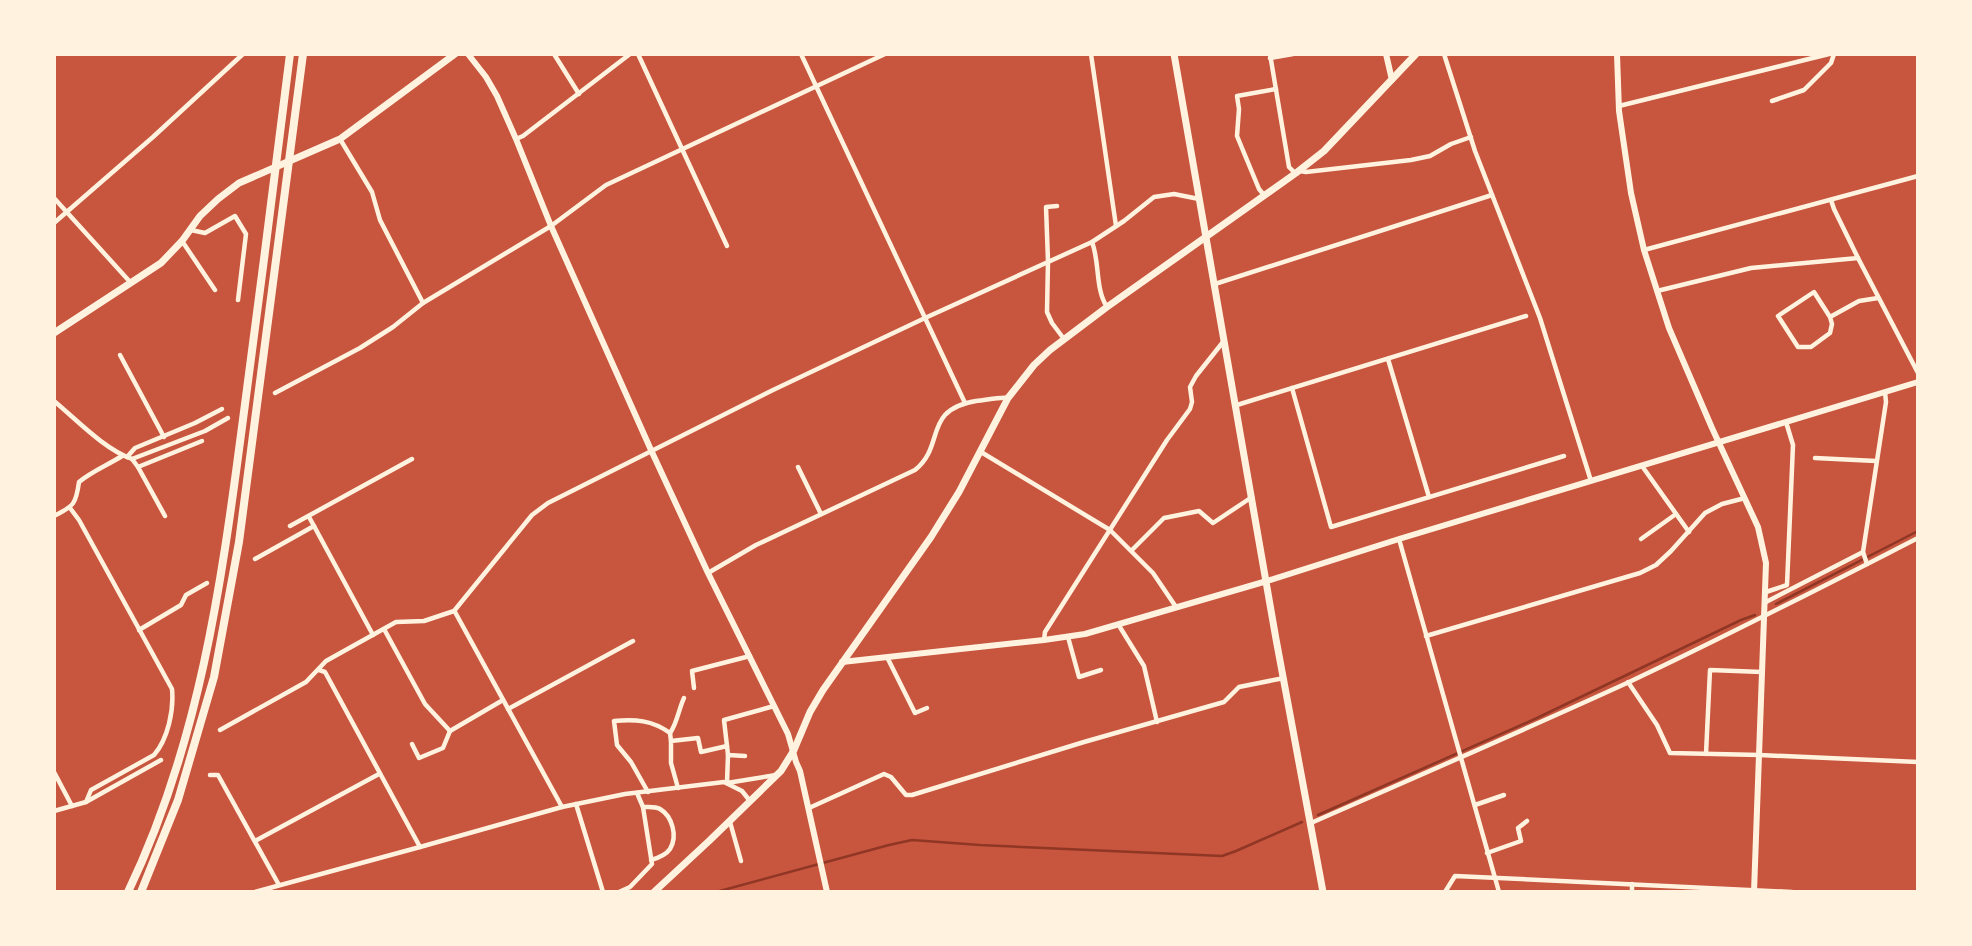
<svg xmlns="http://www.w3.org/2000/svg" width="1972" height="946" font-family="'Work Sans',sans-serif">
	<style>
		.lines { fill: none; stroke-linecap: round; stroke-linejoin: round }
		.stream { stroke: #8f3625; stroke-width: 2.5 }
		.minor { stroke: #fff3e0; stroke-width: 4.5 }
		.tertiary { stroke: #fff3e0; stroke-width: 6 }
		.secondary { stroke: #fff3e0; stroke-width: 7 }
		.trunk { stroke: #fff3e0; stroke-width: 8 }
	</style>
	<rect width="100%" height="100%" fill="#c8553d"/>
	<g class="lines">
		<!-- stream -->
		<g class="stream">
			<path d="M1776,604L1918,531"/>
			<path d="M1318,815L1537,718L1741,620L1755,615"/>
			<path d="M716,892L889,845L912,840L980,845L1222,856L1236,851L1302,822"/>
		</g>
		<!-- minor -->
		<g class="minor">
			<path d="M554,54L579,94"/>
			<path d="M638,54L727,246"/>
			<path d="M801,54L965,403"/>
			<path d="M1091,54L1116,226"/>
			<path d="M1270,54L1289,167L1295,173"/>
			<path d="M1444,54L1475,151L1540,318L1591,481"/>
			<path d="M1270,58L1293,54"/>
			<path d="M1772,101L1804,90L1831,63L1834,54"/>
			<path d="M1619,106L1829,54"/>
			<path d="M340,139L372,192L380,220L423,303"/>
			<path d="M516,139L523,136L630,54"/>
			<path d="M1300,171L1306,172L1411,160L1430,156L1451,144L1471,137"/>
			<path d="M1264,195L1259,189L1237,136L1239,109L1237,96L1276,89"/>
			<path d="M54,198L131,283"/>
			<path d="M1057,206L1046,207L1048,261L1047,312L1052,323L1064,339"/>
			<path d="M54,223L153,137L243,54"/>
			<path d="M191,230L205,233L235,216L246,234L238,300"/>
			<path d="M182,241L215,290"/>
			<path d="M1092,242C1100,263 1095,289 1107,307"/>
			<path d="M1644,250L1918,176"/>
			<path d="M1858,258L1918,373"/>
			<path d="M1215,284L1492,195"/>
			<path d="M1657,291L1751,268L1858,258L1834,209L1831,200"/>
			<path d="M1830,317L1832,324L1830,333L1811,347H1798L1778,316L1814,292L1830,317L1859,301L1878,298"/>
			<path d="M120,355L164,437"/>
			<path d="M1388,359L1429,497"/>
			<path d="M1292,388L1331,527L1564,456"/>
			<path d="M275,393L360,348L393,327L423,303L551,226L606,185L885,54"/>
			<path d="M54,401C77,420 104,449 132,459L205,431L228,418"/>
			<path d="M1237,405L1526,316"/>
			<path d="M981,452L1110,530L1153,573L1176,607"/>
			<path d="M127,457L135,448L195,423L222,409"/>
			<path d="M1815,458L1876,461"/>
			<path d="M132,459L138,467L202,441"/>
			<path d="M1642,466L1689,532"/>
			<path d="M138,467L165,516"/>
			<path d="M798,467L821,514"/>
			<path d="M70,508L79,520L172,689C174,710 168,739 154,755L91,790L86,802"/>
			<path d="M54,516C74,506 76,504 79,482C92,471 108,465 122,456"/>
			<path d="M290,526L412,459"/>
			<path d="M314,526L373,635"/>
			<path d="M1399,539L1499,892"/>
			<path d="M1641,539L1676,514"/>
			<path d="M1132,550L1164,518L1199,511L1213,523L1252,497"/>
			<path d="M1863,552L1886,402L1885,392"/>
			<path d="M255,559L314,526L309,517"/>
			<path d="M708,573L756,545L915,470C946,445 922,410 976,401C987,400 998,397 1008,398"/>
			<path d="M1766,592L1787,585L1793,445L1786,422"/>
			<path d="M1766,602L1863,552L1867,564"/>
			<path d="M455,612L562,807"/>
			<path d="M1118,624L1144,666L1157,722"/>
			<path d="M384,629L425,704L450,731"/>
			<path d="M139,630L181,605L186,595L207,583"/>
			<path d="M1426,636L1640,573L1656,565L1671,551L1705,513L1722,504L1745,498"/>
			<path d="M1068,637L1079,677L1101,670"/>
			<path d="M1044,640L1045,632L1167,440L1190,409L1192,402L1190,387L1196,376L1223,342"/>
			<path d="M887,657L915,713L927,708"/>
			<path d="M319,670L325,672L420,847L562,807L625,794L724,782L742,791L750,801"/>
			<path d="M1628,682L1657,725L1670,753L1760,755L1918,762"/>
			<path d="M694,688L692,671L750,656"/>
			<path d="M508,709L633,641"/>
			<path d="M220,730L306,682L326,661L396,622L424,621L454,611L532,515L548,503L773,390L925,318L1092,242L1124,221L1154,197L1174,194L1199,199"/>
			<path d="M670,733C677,724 679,708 684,698"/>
			<path d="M412,744L419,758L443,748L450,731L503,700"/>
			<path d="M727,746L724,720L774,706"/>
			<path d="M1706,754L1710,670L1762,672"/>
			<path d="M745,756L728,755L727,783L776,775"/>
			<path d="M54,772L72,806"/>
			<path d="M210,775H218L279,885"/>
			<path d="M678,788L671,763V741L698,738L701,752L727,746L728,755"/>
			<path d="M648,792L631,762L617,745L614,721C635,719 652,720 670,733L671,741"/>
			<path d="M576,804L603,892"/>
			<path d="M1475,805L1504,795"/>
			<path d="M643,807C649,807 655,806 660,809C672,816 678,836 670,849C666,855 658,858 651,860"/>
			<path d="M809,808L884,774L891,777L906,795H912L1084,742L1224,702L1239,687L1284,678"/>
			<path d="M54,811L86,802L161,760"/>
			<path d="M730,822L741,861"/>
			<path d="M1311,823C1416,777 1522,731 1627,683C1725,637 1822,587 1918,538"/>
			<path d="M255,841L379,774"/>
			<path d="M1487,853L1521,841L1518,828L1527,821"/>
			<path d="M255,892L420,847"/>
			<path d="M619,892L630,887L652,864L643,807L637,793"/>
			<path d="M1445,892L1455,876L1792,892"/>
			<path d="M1632,892V884"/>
		</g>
		<!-- tertiary -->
		<g class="tertiary">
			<path d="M468,54L486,77L497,96L516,139L551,226L651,450L708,573L788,734L796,762L800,771L827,892"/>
			<path d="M1386,54L1392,80"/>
			<path d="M1617,54L1619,111L1631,193L1644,250L1669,328L1712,428L1758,527L1766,563L1754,892"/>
			<path d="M842,662L1044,640L1085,634L1267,581L1399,539L1918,382"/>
		</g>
		<!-- secondary -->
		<g class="secondary">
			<path d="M1174,54L1276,639L1323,892"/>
			<path d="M54,333L161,263L182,241L200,216L218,199L239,183L340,139L455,54"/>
			<path d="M654,892L709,841L781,771L794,750L810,712L823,690L931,537L959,492L1008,398L1034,365L1050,350L1107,307L1296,173L1324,151L1416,54"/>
		</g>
		<!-- trunk -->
		<g class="trunk">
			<path d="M128,892C199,744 221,587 242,427C259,303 274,178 290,54"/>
			<path d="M141,892L178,800L214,677L239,542L303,54"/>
		</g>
	</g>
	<!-- border -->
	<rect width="1972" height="946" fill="none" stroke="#fff3e0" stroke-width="112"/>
</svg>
